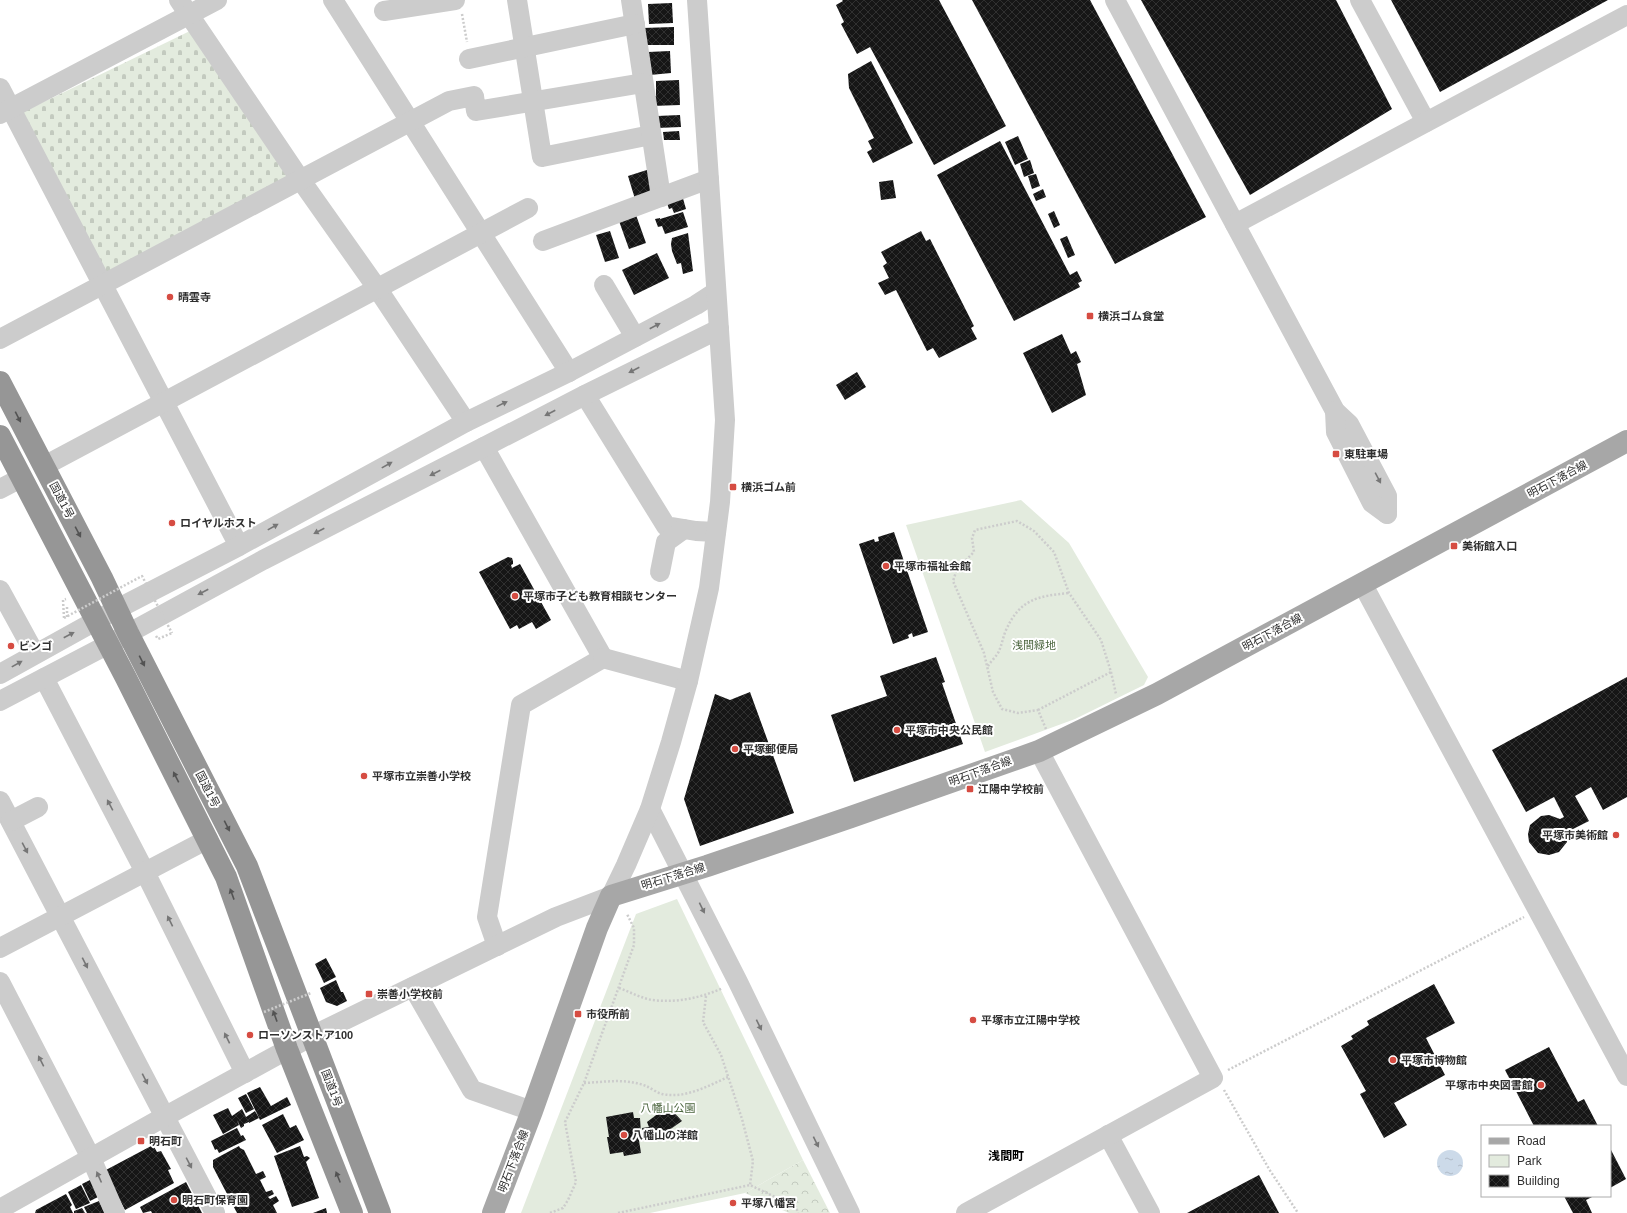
<svg xmlns="http://www.w3.org/2000/svg" width="1627" height="1213" font-family="Arial,'Noto Sans JP',sans-serif">
	<style>
		.forest { fill: url(#forest-crowns) }
		.cemetery { fill: url(#cemetery-stones) }
		.park { fill: #e3ebde }
		.water { fill: url(#water-ripples) }
		.building { fill: url(#building-cross-hatch) }
		.lines { fill: none; stroke-linecap: round; stroke-linejoin: round }
		.path { stroke: #ccc; stroke-width: 2.5; stroke-dasharray: 2 2; stroke-linecap: butt }
		.minor { stroke: #ccc; stroke-width: 20 }
		.major { stroke: #a7a7a7; stroke-width: 22 }
		.highway { stroke: #969696; stroke-width: 22 }
		.path-bridge { stroke: #ccc; stroke-width: 2.5; stroke-dasharray: 2 2; stroke-linecap: butt }
		.oneway { fill: #767676 }
		.oneway2 { fill: #535353 }
		.poi-dot { fill: #d64c42; stroke: #fff; stroke-width: 1.5 }
		.labels { text-anchor: middle; stroke-width: 4; stroke-linejoin: round; paint-order: stroke }
		.poi-label { font-size: 11px; font-weight: bold; fill: #2f2f2f; stroke: #fff; text-anchor: start }
		.street-label { font-size: 11px; fill: #2f2f2f; stroke: #fff }
		.park-label { font-size: 11px; fill: #4d6740; stroke: #fff }
		.neighbourhood-label { font-size: 12px; font-weight: bold; fill: #000; stroke: #fff }
	</style>
	<defs>
		<pattern id="forest-crowns" width="20" height="18" patternUnits="userSpaceOnUse"><rect width="20" height="18" fill="#e3ebde"/><path d="M2 6a3 3 0 1 1 6 0M12 15a3 3 0 1 1 6 0" fill="none" stroke="#c3cabf"/></pattern>
		<pattern id="cemetery-stones" width="16" height="16" patternUnits="userSpaceOnUse"><rect width="16" height="16" fill="#e3ebde"/><path d="M2 7V4a2 2 0 0 1 4 0v3zM10 15v-3a2 2 0 0 1 4 0v3z" fill="#c3cabf"/></pattern>
		<pattern id="water-ripples" width="26" height="14" patternUnits="userSpaceOnUse"><rect width="26" height="14" fill="#ccdae9"/><path d="M2 4q2-2 4 0t4 0M15 11q2-2 4 0t4 0" fill="none" stroke="#b0bbc8"/></pattern>
		<pattern id="building-cross-hatch" width="8" height="8" patternUnits="userSpaceOnUse"><rect width="8" height="8" fill="#161616"/><path d="M0 0l8 8M0 8l8-8" fill="none" stroke="#303030"/></pattern>
	</defs>
	<rect width="100%" height="100%" fill="#fff"/>
	<!-- forest -->
	<path class="forest" d="M803,1160L830,1213H789L745,1193Z"/>
	<!-- cemetery -->
	<path class="cemetery" d="M192,30L293,178L103,275L19,114Z"/>
	<!-- park -->
	<g class="park">
		<path d="M1021,500L1069,543L1148,677L1144,685L1075,719L985,752L906,525Z"/>
		<path d="M677,899L803,1160L745,1193L650,1213H521L636,914Z"/>
	</g>
	<!-- water -->
	<circle class="water" cx="1450" cy="1163" r="13"/>
	<!-- building -->
	<g class="building">
		<path d="M842,0H939L1006,126L934,165L870,47L857,54L841,24L844,22L836,5L843,1Z"/>
		<path d="M972,0H1090L1206,217L1115,264Z"/>
		<path d="M1141,0H1336L1392,109L1250,195Z"/>
		<path d="M1391,0H1608L1440,92Z"/>
		<path d="M672,3L673,23L649,24L648,4Z"/>
		<path d="M674,27V45H647L642,28Z"/>
		<path d="M670,51L671,73L650,75L648,52Z"/>
		<path d="M871,61L913,143L873,163L867,152L872,149L868,141L874,138L849,88L848,74Z"/>
		<path d="M679,80L680,105L652,106L651,96H656V81Z"/>
		<path d="M680,115L681,127L657,128V116Z"/>
		<path d="M679,131L680,140H664L663,132Z"/>
		<path d="M1018,136L1028,159L1015,165L1005,142Z"/>
		<path d="M1000,141L1070,275L1077,271L1082,281L1078,283L1080,287L1014,321L937,175Z"/>
		<path d="M1030,160L1034,173L1024,177L1020,164Z"/>
		<path d="M653,168L656,193L635,199L628,176Z"/>
		<path d="M1036,174L1040,186L1032,189L1028,176Z"/>
		<path d="M893,180L896,198L881,200L879,182Z"/>
		<path d="M1043,189L1046,197L1036,201L1033,194Z"/>
		<path d="M682,195L686,209L674,213L672,208L669,209L666,200Z"/>
		<path d="M1054,211L1060,225L1054,228L1048,214Z"/>
		<path d="M683,212L688,227L665,234L662,226L658,227L655,219L660,218V219Z"/>
		<path d="M636,215L646,243L629,249L619,221Z"/>
		<path d="M610,231L619,258L605,262L596,235Z"/>
		<path d="M921,231L926,241L930,239L974,326L971,328L977,339L939,358L933,348L927,351L896,290L885,295L878,283L889,278L883,266L887,263L881,252Z"/>
		<path d="M688,233L693,271L683,274L681,263L677,264L672,251L671,244L672,238Z"/>
		<path d="M1067,236L1075,255L1068,258L1060,239Z"/>
		<path d="M657,253L669,278L634,295L622,270Z"/>
		<path d="M1062,334L1071,354L1076,351L1081,362L1077,364L1086,395L1052,413L1023,353Z"/>
		<path d="M857,372L866,387L845,400L836,385Z"/>
		<path d="M894,532L928,632L913,637L912,633L908,635L909,638L893,644L859,544L874,539L875,542L879,541L878,537Z"/>
		<path d="M508,557L512,558L513,561V564L511,565L512,568L520,564L551,620L536,629L532,622L519,629L517,625L510,629L479,572Z"/>
		<path d="M936,657L945,682L942,683L963,744L854,782L831,715L887,696L880,676Z"/>
		<path d="M1627,677V797L1603,810L1591,787L1575,796L1589,821L1567,832V842L1559,852L1549,855L1538,853L1529,842L1528,834L1530,825L1541,816L1549,815L1560,819L1564,817L1554,797L1526,812L1492,750Z"/>
		<path d="M750,692L794,813L700,846L684,799L715,694L730,700Z"/>
		<path d="M326,958L336,977L324,983L315,964Z"/>
		<path d="M336,980L341,992H343L347,1001L337,1006L326,1002L320,988Z"/>
		<path d="M1434,984L1455,1023L1426,1038L1445,1075L1394,1103L1407,1125L1384,1138L1360,1094L1366,1091L1341,1046L1353,1039L1351,1036L1369,1025L1367,1021Z"/>
		<path d="M1549,1047L1578,1102L1584,1099L1598,1126H1534L1505,1070Z"/>
		<path d="M260,1087L271,1106L287,1097L291,1105L260,1120L247,1093Z"/>
		<path d="M246,1094L254,1109L246,1113L238,1098Z"/>
		<path d="M668,1106L682,1121L665,1133L662,1129L643,1133L642,1128L649,1127L647,1122Z"/>
		<path d="M228,1108L232,1116L242,1109L246,1117L255,1111L259,1118L249,1123V1122L244,1124V1126L241,1128L237,1120L239,1125L223,1134L213,1115Z"/>
		<path d="M633,1112L634,1118H640L641,1133L638,1134L641,1153L624,1156L623,1152L610,1154L607,1137H609L606,1117Z"/>
		<path d="M283,1114L290,1128L296,1125L304,1140L277,1153L262,1125Z"/>
		<path d="M237,1128L241,1136L243,1135L246,1140L219,1153L217,1149L215,1150L211,1141Z"/>
		<path d="M153,1145L157,1152L161,1151L171,1169L168,1170L174,1183L125,1210L104,1171Z"/>
		<path d="M239,1146L240,1148L244,1150L256,1174L263,1171L266,1177L260,1180L266,1192L272,1190L274,1194L268,1197L270,1199L276,1196L279,1201L273,1205L277,1213H237L213,1167V1160Z"/>
		<path d="M300,1146L304,1157L307,1156L310,1158L306,1162L319,1198L292,1207L274,1156Z"/>
		<path d="M1610,1148L1626,1179L1610,1188Z"/>
		<path d="M1259,1175L1279,1213H1187Z"/>
		<path d="M92,1179L100,1196L90,1201L82,1184Z"/>
		<path d="M186,1182L202,1213H152L151,1211L143,1213L140,1207Z"/>
		<path d="M81,1185L90,1203L76,1209L68,1192Z"/>
		<path d="M66,1194L72,1205L70,1207L73,1213H35L36,1210Z"/>
		<path d="M1564,1196H1594L1586,1200L1592,1213H1573Z"/>
		<path d="M99,1201L105,1213H87L84,1207Z"/>
		<path d="M82,1208L85,1213H74V1211Z"/>
		<path d="M326,1208L327,1213H313Z"/>
	</g>
	<g class="lines">
		<!-- path -->
		<g class="path">
			<path d="M462,14L467,42"/>
			<path d="M67,617V606"/>
			<path d="M64,618L63,600L66,599"/>
			<path d="M156,636L158,639L172,633"/>
			<path d="M988,666C991,661 997,656 999,651C1002,644 1003,637 1006,630C1020,599 1038,596 1069,593"/>
			<path d="M1038,710L1111,672"/>
			<path d="M1046,729L1038,710L1018,713L1002,709L993,692L984,653L953,581L957,569L974,552L972,538L975,530L1017,521L1034,531L1054,552L1069,593L1101,640L1111,672L1116,694"/>
			<path d="M619,988C630,992 641,998 652,1000C677,1003 700,998 723,988"/>
			<path d="M706,996L703,1022L721,1055L742,1119L753,1161L750,1185"/>
			<path d="M1228,1070L1524,917"/>
			<path d="M584,1083C605,1082 626,1078 646,1086C651,1088 657,1093 662,1094C685,1099 708,1086 728,1077"/>
			<path d="M1224,1090L1269,1169L1298,1213"/>
			<path d="M550,1213L563,1208L568,1200L576,1182L565,1122L584,1083L634,945V928L627,914"/>
			<path d="M618,1213L750,1185L796,1207L798,1213"/>
		</g>
		<!-- minor -->
		<g class="minor">
			<path d="M179,0L300,179L377,288L466,422"/>
			<path d="M333,0L569,372"/>
			<path d="M517,0L542,157L651,135"/>
			<path d="M631,0L661,197"/>
			<path d="M1115,0L1335,411L1349,424L1387,496V514"/>
			<path d="M1360,0L1426,122"/>
			<path d="M384,11L455,0"/>
			<path d="M469,59L635,24"/>
			<path d="M0,88L239,546"/>
			<path d="M0,114L217,0"/>
			<path d="M1235,224L1627,15"/>
			<path d="M543,241L709,179"/>
			<path d="M604,285L635,337"/>
			<path d="M0,339L449,101L474,96L476,111L643,83"/>
			<path d="M585,395L666,526L696,531L716,532"/>
			<path d="M1335,411L1336,432L1372,503L1387,514"/>
			<path d="M484,447L603,658L521,705L487,917L497,946"/>
			<path d="M44,466L528,208"/>
			<path d="M0,489L21,478"/>
			<path d="M660,572L666,542L684,529"/>
			<path d="M1362,583L1627,1076"/>
			<path d="M0,590L35,654"/>
			<path d="M603,658L688,681"/>
			<path d="M0,674L117,609L239,546L466,422L569,372L696,305L716,292"/>
			<path d="M44,678L145,872L245,1073"/>
			<path d="M0,701L107,645L263,560L484,447L585,395L719,329"/>
			<path d="M0,801L215,1213"/>
			<path d="M650,809L738,982L850,1213"/>
			<path d="M11,821L38,807"/>
			<path d="M0,948L208,839"/>
			<path d="M0,982L91,1158L115,1213"/>
			<path d="M413,987L472,1090L532,1111"/>
			<path d="M1108,1135L1150,1213"/>
			<path d="M0,1209L155,1122L312,1036L556,917L611,896L626,865L650,809L671,742L688,681L709,588L720,502L725,420L697,0"/>
			<path d="M966,1213L1213,1078L1039,751"/>
		</g>
		<!-- major -->
		<path class="major" d="M493,1213L532,1111L597,928L611,896L707,866L851,817L1039,751L1157,694L1627,441"/>
		<!-- highway -->
		<g class="highway">
			<path d="M0,382L102,578L128,633L247,866L380,1213"/>
			<path d="M0,436L126,678L226,877L287,1049L352,1213"/>
		</g>
		<!-- path-bridge -->
		<g class="path-bridge">
			<path d="M64,618L142,576L172,633"/>
			<path d="M264,1012L311,993"/>
		</g>
	</g>
	<!-- one-way arrows -->
	<defs><path id="oneway-solid" d="M-6-.8H1V-3.2L6.5 0L1 3.2V.8H-6Z"/></defs>
	<g class="oneway">
		<use href="#oneway-solid" transform="translate(655 326) rotate(-28)"/>
		<use href="#oneway-solid" transform="translate(634 370) rotate(153)"/>
		<use href="#oneway-solid" transform="translate(502 404) rotate(-26)"/>
		<use href="#oneway-solid" transform="translate(550 413) rotate(152)"/>
		<use href="#oneway-solid" transform="translate(387 465) rotate(-29)"/>
		<use href="#oneway-solid" transform="translate(435 473) rotate(153)"/>
		<use href="#oneway-solid" transform="translate(1378 478) rotate(62)"/>
		<use href="#oneway-solid" transform="translate(273 527) rotate(-29)"/>
		<use href="#oneway-solid" transform="translate(319 531) rotate(153)"/>
		<use href="#oneway-solid" transform="translate(203 592) rotate(152)"/>
		<use href="#oneway-solid" transform="translate(69 635) rotate(-28)"/>
		<use href="#oneway-solid" transform="translate(17 664) rotate(-29)"/>
		<use href="#oneway-solid" transform="translate(110 805) rotate(-118)"/>
		<use href="#oneway-solid" transform="translate(25 848) rotate(62)"/>
		<use href="#oneway-solid" transform="translate(702 908) rotate(64)"/>
		<use href="#oneway-solid" transform="translate(170 921) rotate(-116)"/>
		<use href="#oneway-solid" transform="translate(85 963) rotate(63)"/>
		<use href="#oneway-solid" transform="translate(759 1025) rotate(64)"/>
		<use href="#oneway-solid" transform="translate(227 1038) rotate(-116)"/>
		<use href="#oneway-solid" transform="translate(41 1061) rotate(-117)"/>
		<use href="#oneway-solid" transform="translate(145 1079) rotate(63)"/>
		<use href="#oneway-solid" transform="translate(816 1142) rotate(64)"/>
		<use href="#oneway-solid" transform="translate(189 1163) rotate(62)"/>
		<use href="#oneway-solid" transform="translate(99 1177) rotate(-114)"/>
	</g>
	<g class="oneway2">
		<use href="#oneway-solid" transform="translate(18 417) rotate(63)"/>
		<use href="#oneway-solid" transform="translate(78 532) rotate(62)"/>
		<use href="#oneway-solid" transform="translate(142 661) rotate(63)"/>
		<use href="#oneway-solid" transform="translate(176 777) rotate(-117)"/>
		<use href="#oneway-solid" transform="translate(227 826) rotate(63)"/>
		<use href="#oneway-solid" transform="translate(232 894) rotate(-110)"/>
		<use href="#oneway-solid" transform="translate(275 1016) rotate(-110)"/>
		<use href="#oneway-solid" transform="translate(338 1177) rotate(-112)"/>
	</g>
	<!-- markers -->
	<g class="poi-dot">
		<circle cx="170" cy="297" r="4"/>
		<rect x="1086" y="312" width="8" height="8" rx="2"/>
		<rect x="1332" y="450" width="8" height="8" rx="2"/>
		<rect x="729" y="483" width="8" height="8" rx="2"/>
		<circle cx="172" cy="523" r="4"/>
		<rect x="1450" y="542" width="8" height="8" rx="2"/>
		<circle cx="886" cy="566" r="4"/>
		<circle cx="515" cy="596" r="4"/>
		<circle cx="11" cy="646" r="4"/>
		<circle cx="897" cy="730" r="4"/>
		<circle cx="735" cy="749" r="4"/>
		<circle cx="364" cy="776" r="4"/>
		<rect x="966" y="785" width="8" height="8" rx="2"/>
		<circle cx="1616" cy="835" r="4"/>
		<rect x="365" y="990" width="8" height="8" rx="2"/>
		<rect x="574" y="1010" width="8" height="8" rx="2"/>
		<circle cx="973" cy="1020" r="4"/>
		<circle cx="250" cy="1035" r="4"/>
		<circle cx="1393" cy="1060" r="4"/>
		<circle cx="1541" cy="1085" r="4"/>
		<circle cx="624" cy="1135" r="4"/>
		<rect x="137" y="1137" width="8" height="8" rx="2"/>
		<circle cx="174" cy="1200" r="4"/>
		<circle cx="733" cy="1203" r="4"/>
	</g>
	<g class="labels">
		<!-- poi labels -->
		<g class="poi-label">
			<text x="178" y="301">晴雲寺</text>
			<text x="1098" y="320">横浜ゴム食堂</text>
			<text x="1344" y="458">東駐車場</text>
			<text x="741" y="491">横浜ゴム前</text>
			<text x="180" y="527">ロイヤルホスト</text>
			<text x="1462" y="550">美術館入口</text>
			<text x="894" y="570">平塚市福祉会館</text>
			<text x="523" y="600">平塚市子ども教育相談センター</text>
			<text x="19" y="650">ビンゴ</text>
			<text x="905" y="734">平塚市中央公民館</text>
			<text x="743" y="753">平塚郵便局</text>
			<text x="372" y="780">平塚市立崇善小学校</text>
			<text x="978" y="793">江陽中学校前</text>
			<text x="1608" y="839" text-anchor="end">平塚市美術館</text>
			<text x="377" y="998">崇善小学校前</text>
			<text x="586" y="1018">市役所前</text>
			<text x="981" y="1024">平塚市立江陽中学校</text>
			<text x="258" y="1039">ローソンストア100</text>
			<text x="1401" y="1064">平塚市博物館</text>
			<text x="1533" y="1089" text-anchor="end">平塚市中央図書館</text>
			<text x="632" y="1139">八幡山の洋館</text>
			<text x="149" y="1145">明石町</text>
			<text x="182" y="1204">明石町保育園</text>
			<text x="741" y="1207">平塚八幡宮</text>
		</g>
		<!-- street labels -->
		<g class="street-label">
			<text transform="translate(1557 479) rotate(-28)" y="4">明石下落合線</text>
			<text transform="translate(62 500) rotate(62)" y="4">国道1号</text>
			<text transform="translate(1272 632) rotate(-28)" y="4">明石下落合線</text>
			<text transform="translate(980 771) rotate(-20)" y="4">明石下落合線</text>
			<text transform="translate(208 789) rotate(63)" y="4">国道1号</text>
			<text transform="translate(673 876) rotate(-17)" y="4">明石下落合線</text>
			<text transform="translate(332 1088) rotate(69)" y="4">国道1号</text>
			<text transform="translate(513 1161) rotate(-69)" y="4">明石下落合線</text>
		</g>
		<!-- park labels -->
		<g class="park-label">
			<text x="1034" y="649">浅間緑地</text>
			<text x="668" y="1112">八幡山公園</text>
		</g>
		<!-- neighbourhood labels -->
		<g class="neighbourhood-label">
			<text x="1006" y="1160">浅間町</text>
		</g>
	</g>
	<!-- legend -->
	<rect x="1481" y="1125" width="130" height="72" fill="#ffffff" stroke="#acacac"/>
	<rect x="1489" y="1138" width="20" height="6" fill="#a7a7a7" stroke="#acacac"/>
	<text x="1517" y="1145" font-size="12" fill="#2f2f2f">Road</text>
	<rect x="1489" y="1155" width="20" height="12" fill="#e3ebde" stroke="#acacac"/>
	<text x="1517" y="1165" font-size="12" fill="#2f2f2f">Park</text>
	<rect x="1489" y="1175" width="20" height="12" fill="url(#building-cross-hatch)" stroke="#acacac"/>
	<text x="1517" y="1185" font-size="12" fill="#2f2f2f">Building</text>
</svg>
